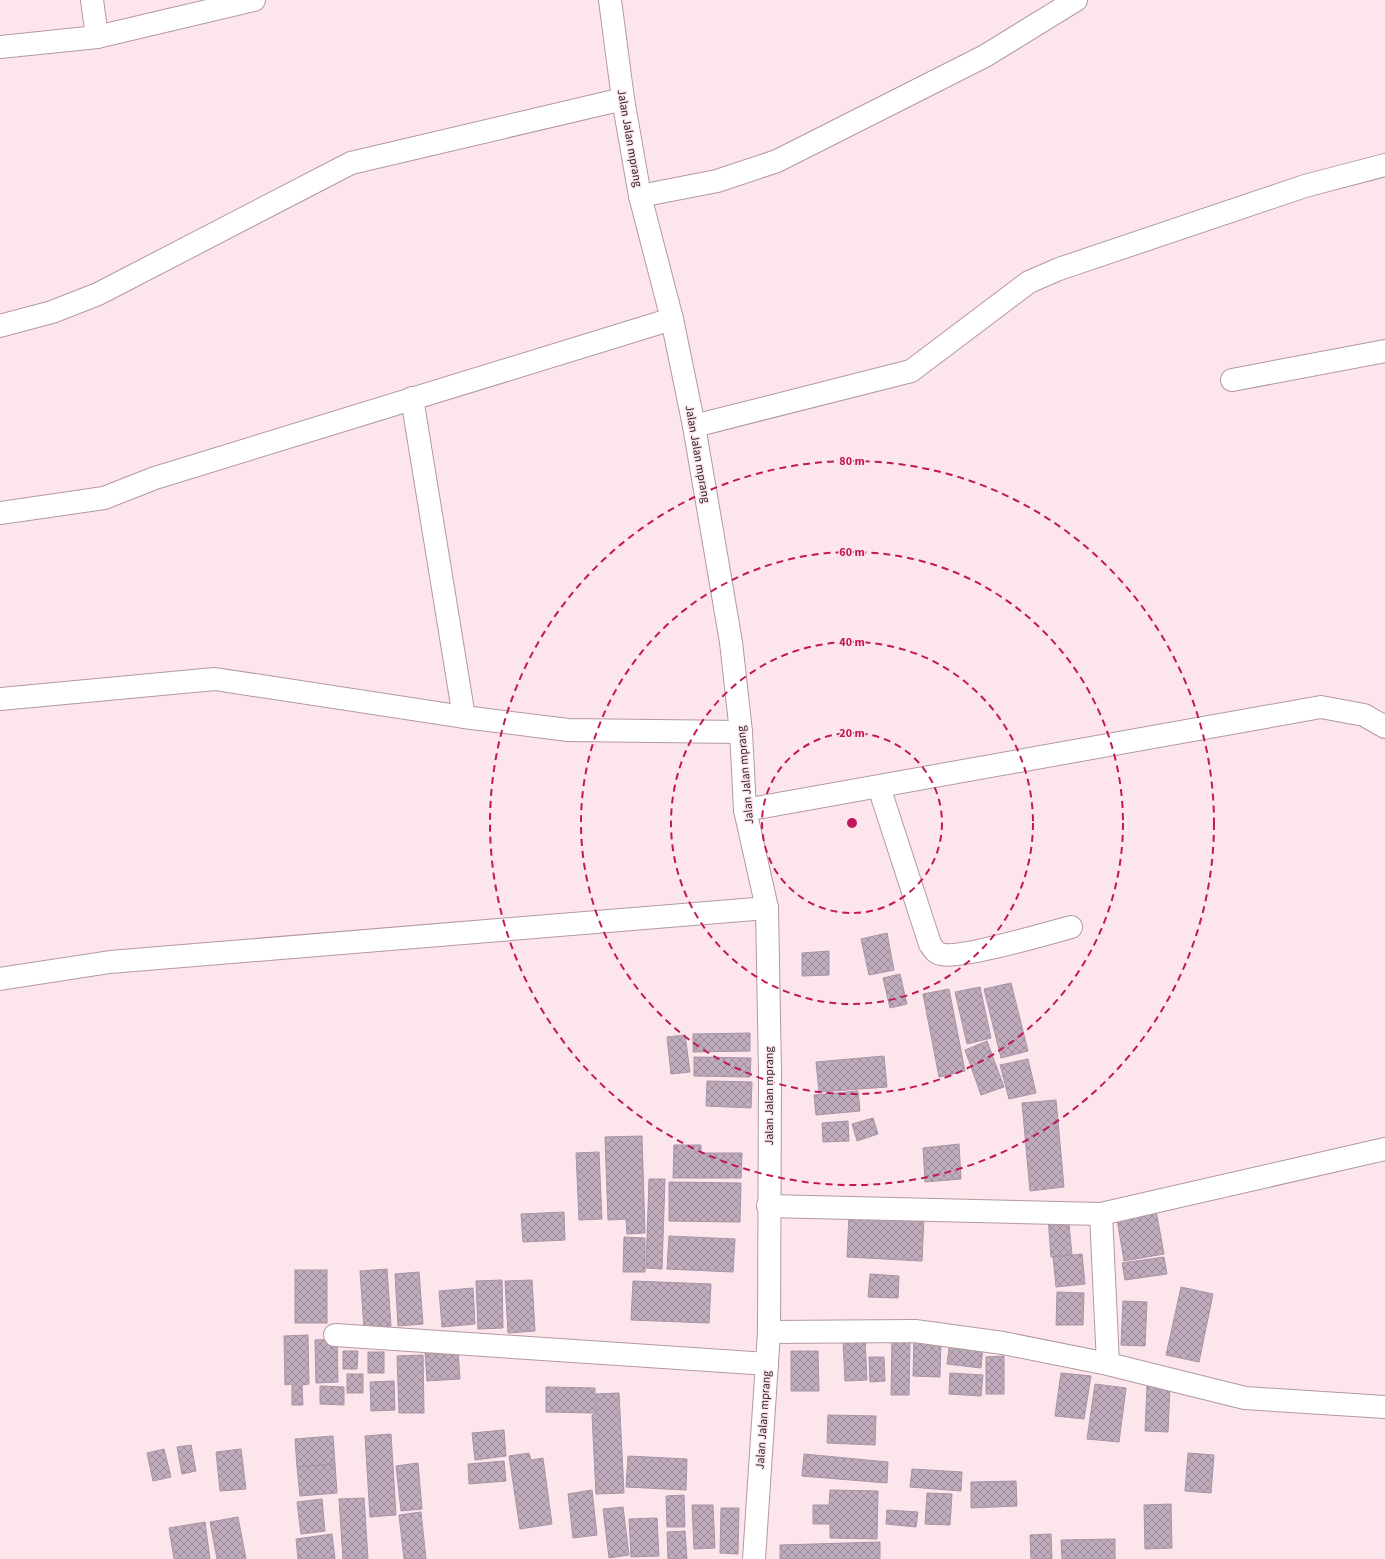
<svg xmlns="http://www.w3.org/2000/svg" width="1385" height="1559" font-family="'Source Sans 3',sans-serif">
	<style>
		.building { fill: url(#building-cross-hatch); stroke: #a794a5 }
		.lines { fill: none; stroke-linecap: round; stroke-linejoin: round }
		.minor-casing { stroke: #b3999e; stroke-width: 24 }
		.minor { stroke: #fff; stroke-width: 22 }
		.ring { fill: none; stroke: #c2185b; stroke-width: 2; stroke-dasharray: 7 5 }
		.labels { text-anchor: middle; stroke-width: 3; stroke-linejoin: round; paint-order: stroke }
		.street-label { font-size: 12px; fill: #291f21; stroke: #fde6eb }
		.centre { fill: #c2185b; stroke: #fde6eb; stroke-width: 2 }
		.ring-label { font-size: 12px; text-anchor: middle; font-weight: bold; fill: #c2185b; stroke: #fde6eb; stroke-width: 3; stroke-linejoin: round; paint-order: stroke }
	</style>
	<defs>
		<pattern id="building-cross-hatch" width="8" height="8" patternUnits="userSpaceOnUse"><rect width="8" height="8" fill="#bfacbd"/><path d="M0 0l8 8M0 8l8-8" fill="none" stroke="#9b8b99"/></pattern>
	</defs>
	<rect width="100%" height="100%" fill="#fde6eb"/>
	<!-- building -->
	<g class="building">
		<path d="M887,933L894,970L869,975L861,939Z"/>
		<path d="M829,951V975L802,976V953Z"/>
		<path d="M900,974L907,1004L890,1008L883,978Z"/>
		<path d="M1011,983L1028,1051L1001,1058L984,989Z"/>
		<path d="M980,987L991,1038L967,1044L955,992Z"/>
		<path d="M949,989L965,1071L939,1077L923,994Z"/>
		<path d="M750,1033V1051L693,1052V1034Z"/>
		<path d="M685,1035L690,1072L671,1074L667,1037Z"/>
		<path d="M987,1041L1004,1087L981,1095L965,1050Z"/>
		<path d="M884,1056L887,1087L819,1092L816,1062Z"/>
		<path d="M694,1057L751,1058L750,1077L694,1076Z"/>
		<path d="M1028,1059L1036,1093L1009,1099L1000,1065Z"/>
		<path d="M707,1081L752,1082L751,1108L706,1106Z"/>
		<path d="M858,1091L860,1111L816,1115L814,1095Z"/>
		<path d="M1056,1100L1064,1187L1030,1191L1022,1103Z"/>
		<path d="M873,1118L878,1134L857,1141L852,1124Z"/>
		<path d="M848,1121L849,1141L823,1142L822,1123Z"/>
		<path d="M642,1136L645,1233L627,1234L626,1219L608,1220L605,1137Z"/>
		<path d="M959,1144L961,1179L925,1182L923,1148Z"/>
		<path d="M674,1145H701V1153H742L741,1178H673Z"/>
		<path d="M599,1152L602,1219L579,1220L576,1153Z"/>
		<path d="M649,1179H665L662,1269L646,1268Z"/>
		<path d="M669,1182L741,1183L740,1222L669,1221Z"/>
		<path d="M1155,1205L1164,1254L1124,1261L1116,1213Z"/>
		<path d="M564,1212L565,1240L523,1242L521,1214Z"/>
		<path d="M849,1214L924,1217L922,1261L847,1257Z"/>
		<path d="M1068,1215L1072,1255L1051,1257L1048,1217Z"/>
		<path d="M669,1236L735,1239L733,1272L667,1269Z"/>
		<path d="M624,1237L645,1238V1272H623Z"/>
		<path d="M1082,1254L1085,1284L1056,1287L1053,1257Z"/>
		<path d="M1164,1257L1167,1274L1125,1280L1122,1263Z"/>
		<path d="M387,1269L391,1326L364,1329L360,1271Z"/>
		<rect x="295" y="1270" width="32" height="53"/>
		<path d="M419,1272L423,1324L398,1326L395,1274Z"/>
		<path d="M870,1274L899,1276L898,1298L868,1297Z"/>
		<path d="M502,1280L503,1328L478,1329L476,1281Z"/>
		<path d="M532,1280L535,1331L508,1333L505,1281Z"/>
		<path d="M633,1281L711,1284L709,1323L631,1320Z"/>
		<path d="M1181,1287L1213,1294L1199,1362L1166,1355Z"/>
		<path d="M473,1288L475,1324L442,1327L439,1291Z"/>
		<path d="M1057,1292L1084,1293L1083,1325H1056Z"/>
		<path d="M1123,1301L1147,1302L1145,1346L1121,1345Z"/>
		<path d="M308,1335L309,1384L302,1385L303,1405H292V1384L285,1385L284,1336Z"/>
		<path d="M337,1339L338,1382L316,1383L315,1340Z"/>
		<path d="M892,1339H910L909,1395H891Z"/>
		<path d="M914,1339H941L940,1377L913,1376Z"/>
		<path d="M865,1340L867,1380L845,1381L843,1341Z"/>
		<path d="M950,1341L983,1345L981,1368L947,1364Z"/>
		<path d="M343,1351H358L357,1369H343Z"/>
		<path d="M458,1351L460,1379L427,1381L425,1352Z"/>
		<path d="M791,1351H818L819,1391H791Z"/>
		<rect x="368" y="1352" width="16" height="21"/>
		<path d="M423,1355L424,1413H399L397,1356Z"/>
		<path d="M1004,1356V1394H986V1357Z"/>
		<path d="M869,1357H884L885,1381L870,1382Z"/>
		<path d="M950,1373L983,1375L981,1396L949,1394Z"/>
		<path d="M1061,1373L1091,1376L1084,1419L1055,1416Z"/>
		<rect x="347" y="1374" width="16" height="19"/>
		<path d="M394,1381L395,1410L371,1411L370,1382Z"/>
		<path d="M1095,1384L1126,1388L1119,1442L1087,1439Z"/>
		<path d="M320,1386L344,1387V1405L320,1404Z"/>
		<path d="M1147,1386L1170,1387L1168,1432L1145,1431Z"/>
		<path d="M546,1387L595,1388V1413L546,1412Z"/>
		<path d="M619,1393L624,1493L596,1494L592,1415L596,1414V1394Z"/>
		<path d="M828,1415L876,1416L875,1445L827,1443Z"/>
		<path d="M504,1430L506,1456L475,1460L472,1433Z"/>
		<path d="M391,1434L396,1515L370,1517L365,1436Z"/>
		<path d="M333,1436L335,1464L297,1467L295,1439Z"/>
		<path d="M191,1445L196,1471L182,1474L177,1447Z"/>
		<path d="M164,1449L171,1477L153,1481L147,1453Z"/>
		<path d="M241,1449L246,1489L220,1491L216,1452Z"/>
		<path d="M529,1453L531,1460L543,1458L552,1524L520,1529L509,1456Z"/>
		<path d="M1188,1453L1214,1455L1211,1493L1185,1491Z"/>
		<path d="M804,1454L888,1462L887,1483L802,1476Z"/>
		<path d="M628,1456L687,1459L686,1490L626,1487Z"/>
		<path d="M504,1461L506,1481L469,1484L468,1464Z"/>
		<path d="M418,1463L422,1509L401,1511L396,1466Z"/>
		<path d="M335,1464L337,1493L300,1496L297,1467Z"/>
		<path d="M912,1469L962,1472L961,1491L910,1487Z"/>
		<path d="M1016,1481L1017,1506L971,1508V1482Z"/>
		<path d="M592,1490L597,1535L573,1538L568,1494Z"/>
		<path d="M830,1490L878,1491L877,1539L830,1538V1524H813V1505H829Z"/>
		<path d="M927,1493L952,1494L950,1525L925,1524Z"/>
		<path d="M684,1495L685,1527H667L666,1496Z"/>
		<path d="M364,1498L368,1559H343L339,1499Z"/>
		<path d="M322,1499L325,1531L301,1534L297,1502Z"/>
		<path d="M1171,1504L1172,1548L1145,1549L1144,1505Z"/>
		<path d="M692,1505H713L715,1548L694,1549Z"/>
		<path d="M623,1507L629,1555L609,1558L603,1509Z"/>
		<path d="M721,1508H739L738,1554L720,1553Z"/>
		<path d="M887,1510L918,1512L916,1527L886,1524Z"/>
		<path d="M421,1512L426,1559H404L399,1515Z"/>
		<path d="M238,1517L246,1559H217L210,1522Z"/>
		<path d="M657,1518L659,1556L631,1557L629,1519Z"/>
		<path d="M205,1522L210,1559H174L169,1528Z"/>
		<path d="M685,1531L687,1559H668L667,1532Z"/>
		<path d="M332,1534L335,1559H298L296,1539Z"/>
		<path d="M1051,1534L1052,1559H1031L1030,1535Z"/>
		<path d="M1115,1539V1559H1062L1061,1540Z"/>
		<path d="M880,1542V1559H780V1545Z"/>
	</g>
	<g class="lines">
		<defs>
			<g id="minor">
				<path d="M92,0L97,37"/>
				<path d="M610,0L623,99L640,196L672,319L694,426L731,642L741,732L745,810L767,908L770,1072L769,1332L754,1559"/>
				<path d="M0,47L97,37L254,0"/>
				<path d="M640,196L717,181L777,161L985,56L1076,0"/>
				<path d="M0,326L52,312L98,294L351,163L623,99"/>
				<path d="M1232,380L1385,351"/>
				<path d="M412,398L464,717"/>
				<path d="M694,426L911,371L1029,282L1059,269L1305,186L1385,165"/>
				<path d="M0,513L104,498L155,478L672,319"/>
				<path d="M0,699L215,679L464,717L568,730L741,732"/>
				<path d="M879,787L930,944C933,948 935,953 941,954C957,960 1049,933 1071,927"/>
				<path d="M745,810L1321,707L1364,715L1385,727"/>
				<path d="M0,979L110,962L767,908"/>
				<path d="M768,1206L1101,1214L1385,1149"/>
				<path d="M1101,1214L1108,1364"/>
				<path d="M769,1332L915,1331L1003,1343L1108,1364L1245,1398L1385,1407"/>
				<path d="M335,1335L767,1364"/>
			</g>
		</defs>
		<!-- minor casing -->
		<use href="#minor" class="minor-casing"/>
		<!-- minor -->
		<use href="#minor" class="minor"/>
	</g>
	<!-- distance rings -->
	<g class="ring">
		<circle cx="852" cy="823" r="90"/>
		<circle cx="852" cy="823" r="181"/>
		<circle cx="852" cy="823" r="271"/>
		<circle cx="852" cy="823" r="362"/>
	</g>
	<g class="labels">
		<!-- street labels -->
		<g class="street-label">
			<text transform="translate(630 138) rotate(80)" y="4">Jalan Jalan mprang</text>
			<text transform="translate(698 454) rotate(80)" y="4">Jalan Jalan mprang</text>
			<text transform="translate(745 775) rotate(-95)" y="4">Jalan Jalan mprang</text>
			<text transform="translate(769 1096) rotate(-90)" y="4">Jalan Jalan mprang</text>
			<text transform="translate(763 1420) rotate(-86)" y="4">Jalan Jalan mprang</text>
		</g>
	</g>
	<circle cx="852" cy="823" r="6" class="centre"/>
	<g class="ring-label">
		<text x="852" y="465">80 m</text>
		<text x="852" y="556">60 m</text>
		<text x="852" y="646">40 m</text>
		<text x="852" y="737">20 m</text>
	</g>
</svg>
